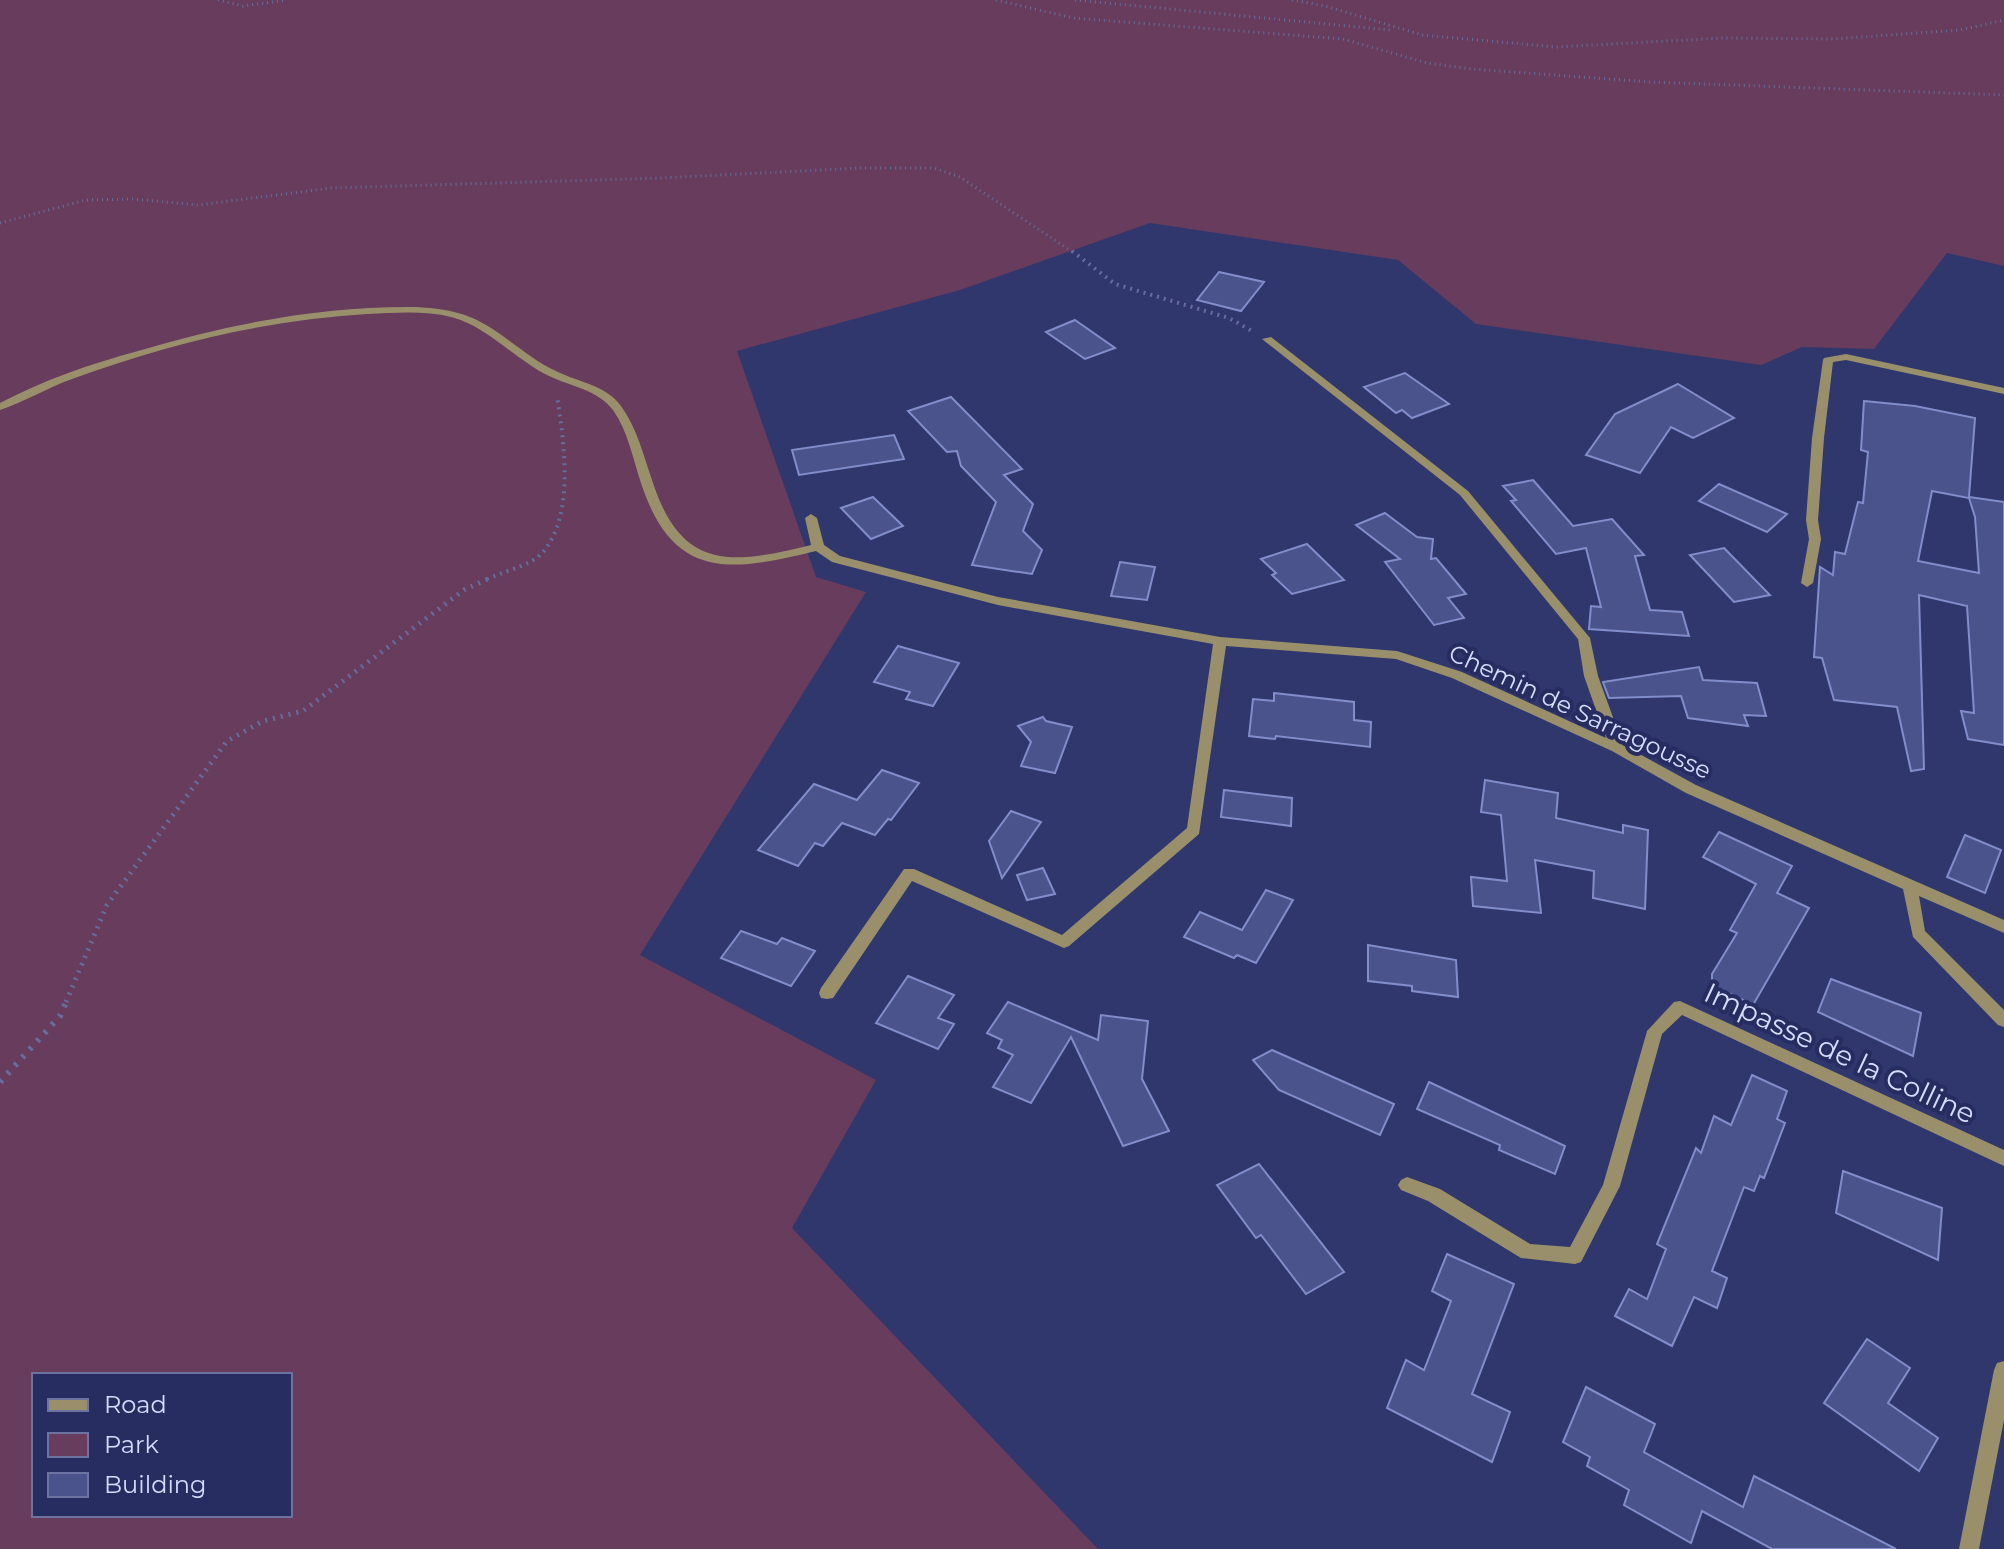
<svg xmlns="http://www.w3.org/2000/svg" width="2004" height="1549" font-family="Montserrat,sans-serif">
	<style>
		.green { fill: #673c5d; fill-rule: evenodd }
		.building { fill: #4b538c; stroke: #828dcb; stroke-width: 2; fill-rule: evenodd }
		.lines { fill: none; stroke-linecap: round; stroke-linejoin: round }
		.path-far3 { stroke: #666d9c; stroke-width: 3; stroke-dasharray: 1 4; stroke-linecap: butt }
		.path-far2 { stroke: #666d9c; stroke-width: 4; stroke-dasharray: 2 5; stroke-linecap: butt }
		.path-far1 { stroke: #666d9c; stroke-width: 5; stroke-dasharray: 2 6; stroke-linecap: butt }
		.path { stroke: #666d9c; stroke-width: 6; stroke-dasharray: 3 8; stroke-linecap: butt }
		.minor { fill: #99906b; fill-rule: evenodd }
		.labels { text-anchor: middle; stroke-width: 8; stroke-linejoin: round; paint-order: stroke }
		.street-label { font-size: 24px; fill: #d6ddfe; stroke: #272c61 }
		.near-street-label { font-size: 28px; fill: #d6ddfe; stroke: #272c61 }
	</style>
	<rect width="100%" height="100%" fill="#30376d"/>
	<!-- green -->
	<path class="green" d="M0,0H2004V266L1947,253L1874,349L1802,347L1761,365L1476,324L1398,260L1150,223L960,290L737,351L816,577L866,592L640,955L876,1080L792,1228L1098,1549H0ZM34,1375H290V1515H34Z"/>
	<!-- building -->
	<g class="building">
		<path d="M1219,272L1264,282L1241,311L1197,300Z"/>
		<path d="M1075,320L1115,348L1085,359L1046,332Z"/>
		<path d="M1405,373L1449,404L1412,418L1402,410L1396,413L1364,387Z"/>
		<path d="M1678,384L1734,418L1693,438L1671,427L1640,473L1586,455L1615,414Z"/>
		<path d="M951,397L1022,469L1004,475L1033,504L1023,531L1042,550L1032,574L972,565L996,502L961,466L957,451L947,452L908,411Z"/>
		<path d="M1864,401L1915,406L1975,418L1969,497L2004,502V745L1968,739L1961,711L1974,713L1967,606L1919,595L1924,769L1911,771L1897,707L1834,700L1822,658L1814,657L1820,567L1833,575L1835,552L1845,554L1858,502L1863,503L1868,452L1861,450ZM1932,491L1969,498L1975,517L1979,573L1918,561Z"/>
		<path d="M894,435L904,459L799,475L792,450Z"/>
		<path d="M1533,480L1573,526L1612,519L1644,555L1635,556L1650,610L1682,612L1689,636L1589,629L1591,606L1601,607L1586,548L1556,554L1511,501L1516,500L1503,486Z"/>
		<path d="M1719,484L1787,514L1767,532L1699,501Z"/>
		<path d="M873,497L903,526L871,539L841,508Z"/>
		<path d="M1385,513L1417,537L1433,539L1431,559L1436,558L1466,594L1448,598L1464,618L1434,625L1385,562L1400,559L1356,525Z"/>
		<path d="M1307,544L1344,580L1292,594L1272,575L1276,573L1261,559Z"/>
		<path d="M1724,548L1770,595L1734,602L1690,555Z"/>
		<path d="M1120,562L1155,567L1147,600L1111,596Z"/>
		<path d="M898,646L959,663L933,706L906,699L910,692L874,682Z"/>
		<path d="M1699,667L1703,680L1757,683L1766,716L1744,715L1748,726L1688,718L1681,696L1609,698L1603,682Z"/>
		<path d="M1274,693L1354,702V720L1371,722L1370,747L1276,736L1275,739L1249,736L1253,699L1274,701Z"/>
		<path d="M1043,717L1046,721L1072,727L1055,773L1021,766L1031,742L1018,726Z"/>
		<path d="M882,770L919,783L891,820L888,819L875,835L842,823L823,846L815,843L798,866L758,850L814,784L857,800Z"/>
		<path d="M1485,780L1558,793L1556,818L1623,833V825L1648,830L1645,909L1593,898L1594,871L1535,860L1541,913L1473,906L1471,877L1507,881L1501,815L1481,812Z"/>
		<path d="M1224,790L1292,798L1291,826L1221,817Z"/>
		<path d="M1011,811L1041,822L1002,878L989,841Z"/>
		<path d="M1719,832L1792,866L1777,893L1809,908L1753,1005L1712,985V974L1737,933L1730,930L1756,884L1703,857Z"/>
		<path d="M1965,835L2001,850L1985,893L1947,877Z"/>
		<path d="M1043,868L1055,894L1027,900L1017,875Z"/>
		<path d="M1266,890L1293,900L1256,963L1237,955L1234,958L1184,937L1200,912L1242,930Z"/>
		<path d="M741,931L777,944L782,938L815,951L791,986L721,958Z"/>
		<path d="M1368,945L1456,960L1458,997L1412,991V986L1368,981Z"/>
		<path d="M908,976L954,995L938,1018L954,1024L938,1049L876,1023Z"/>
		<path d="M1831,979L1921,1013L1913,1056L1818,1012Z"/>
		<path d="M1008,1002L1098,1040L1101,1015L1148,1021L1142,1079L1169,1131L1123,1146L1071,1037L1031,1103L993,1087L1013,1055L998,1048L1002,1040L987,1033Z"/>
		<path d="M1272,1050L1394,1104L1380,1135L1279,1090L1253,1060Z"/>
		<path d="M1752,1075L1787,1091L1777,1119L1785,1123L1764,1178L1760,1176L1754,1191L1744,1187L1712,1271L1727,1278L1717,1308L1694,1297L1672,1346L1615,1316L1629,1289L1647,1299L1666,1249L1657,1244L1696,1148L1701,1153L1714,1116L1731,1125Z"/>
		<path d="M1429,1082L1565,1146L1555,1174L1499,1150L1500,1145L1417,1109Z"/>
		<path d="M1259,1164L1344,1272L1306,1294L1261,1235L1256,1238L1217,1185Z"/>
		<path d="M1843,1171L1942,1208L1938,1260L1836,1213Z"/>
		<path d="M1447,1254L1514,1284L1472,1394L1510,1412L1492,1462L1387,1408L1406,1360L1424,1370L1451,1301L1432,1291Z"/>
		<path d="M1867,1339L1910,1368L1888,1403L1938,1438L1919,1471L1824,1403Z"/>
		<path d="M1586,1387L1655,1424L1644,1452L1743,1507L1754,1476L1896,1549H1772L1702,1511L1691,1543L1624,1505L1629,1490L1587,1466L1590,1457L1563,1442Z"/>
	</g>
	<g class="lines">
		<!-- path-far3 -->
		<g class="path-far3">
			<path d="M218,0L243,6L287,0"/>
			<path d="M996,0L1073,18L1343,39L1427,63L1472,69L1650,82L2004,95"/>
			<path d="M1075,0L1390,30"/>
			<path d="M1292,0L1325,6L1422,35L1556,47L1723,38L1833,39L1960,30L2004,20"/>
			<path d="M0,223L86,200L132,199L198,205L331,188L662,178L859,168H934L960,177L1074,253"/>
		</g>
		<!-- path-far2 -->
		<g class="path-far2">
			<path d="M1072,251L1115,284L1229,318L1252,331"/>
			<path d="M487,579C503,572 532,565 543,552C575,514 564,442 557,396"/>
		</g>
		<!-- path-far1 -->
		<path class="path-far1" d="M66,1002L107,905L227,741L263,721L303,711L464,590L492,577"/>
		<!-- path -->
		<path class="path" d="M0,1082L60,1016L67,1000"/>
		<!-- minor -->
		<g class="minor">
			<path d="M416,307C434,308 453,310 470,317C502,330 526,358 558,372C579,382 607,386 621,406C637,428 643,454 652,480C681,571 730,565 811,545L805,518L811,514L817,518L824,545L840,556L998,597L1220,637L1397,651L1462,672L1606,738L1584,676L1578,639L1460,495L1262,339L1271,337L1468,491L1590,638L1598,676L1623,745L1696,785L2004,920V933L1919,896L1925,931L2004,1010V1027L1998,1025L1913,937L1903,889L1686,793L1612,751L1452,678L1396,659L1226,646L1199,834L1069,946L1064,948L912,881L833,998L827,999L821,998L819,993L821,988L904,869H914L1062,935L1187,828L1213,644L998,605L832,562L816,551C730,572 673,581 641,483C633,459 628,431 613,410C598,390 570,386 549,376C515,360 489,327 451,317C424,310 394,313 367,314C266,320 167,344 72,379C47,388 24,402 0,410V403C44,380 90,364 138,351C228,324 321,306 416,307Z"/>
			<path d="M1846,354L2004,388V394L1846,360L1833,362L1824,438L1818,520L1821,539L1813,583L1807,587L1801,583L1809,539L1806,520L1812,438L1823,360L1824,358Z"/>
			<path d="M1680,1001L2004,1150V1166L1682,1015L1662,1034L1620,1186L1581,1262L1575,1264L1521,1258L1428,1201L1401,1190L1398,1185L1401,1180L1407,1177L1440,1189L1530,1244L1570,1247L1603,1185L1647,1031L1674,1002Z"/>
			<path d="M2004,1361V1420L1979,1549H1959L1994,1370L1997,1363Z"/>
		</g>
	</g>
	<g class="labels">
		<!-- street labels -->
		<g class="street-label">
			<text transform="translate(1580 712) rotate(25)" y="8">Chemin de Sarragousse</text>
		</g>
		<!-- near-street labels -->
		<g class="near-street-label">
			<text transform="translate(1840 1053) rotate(25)" y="10">Impasse de la Colline</text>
		</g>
	</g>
	<!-- legend -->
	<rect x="32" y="1373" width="260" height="144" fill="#272c61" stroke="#6d73a0" stroke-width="2"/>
	<rect x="48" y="1399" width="40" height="12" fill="#99906b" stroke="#6d73a0" stroke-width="2"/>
	<text x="104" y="1413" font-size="24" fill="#d6ddfe">Road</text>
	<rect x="48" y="1433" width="40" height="24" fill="#673c5d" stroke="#6d73a0" stroke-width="2"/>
	<text x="104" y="1453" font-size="24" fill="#d6ddfe">Park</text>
	<rect x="48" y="1473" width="40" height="24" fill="#4b538c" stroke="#6d73a0" stroke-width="2"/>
	<text x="104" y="1493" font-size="24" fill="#d6ddfe">Building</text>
</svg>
